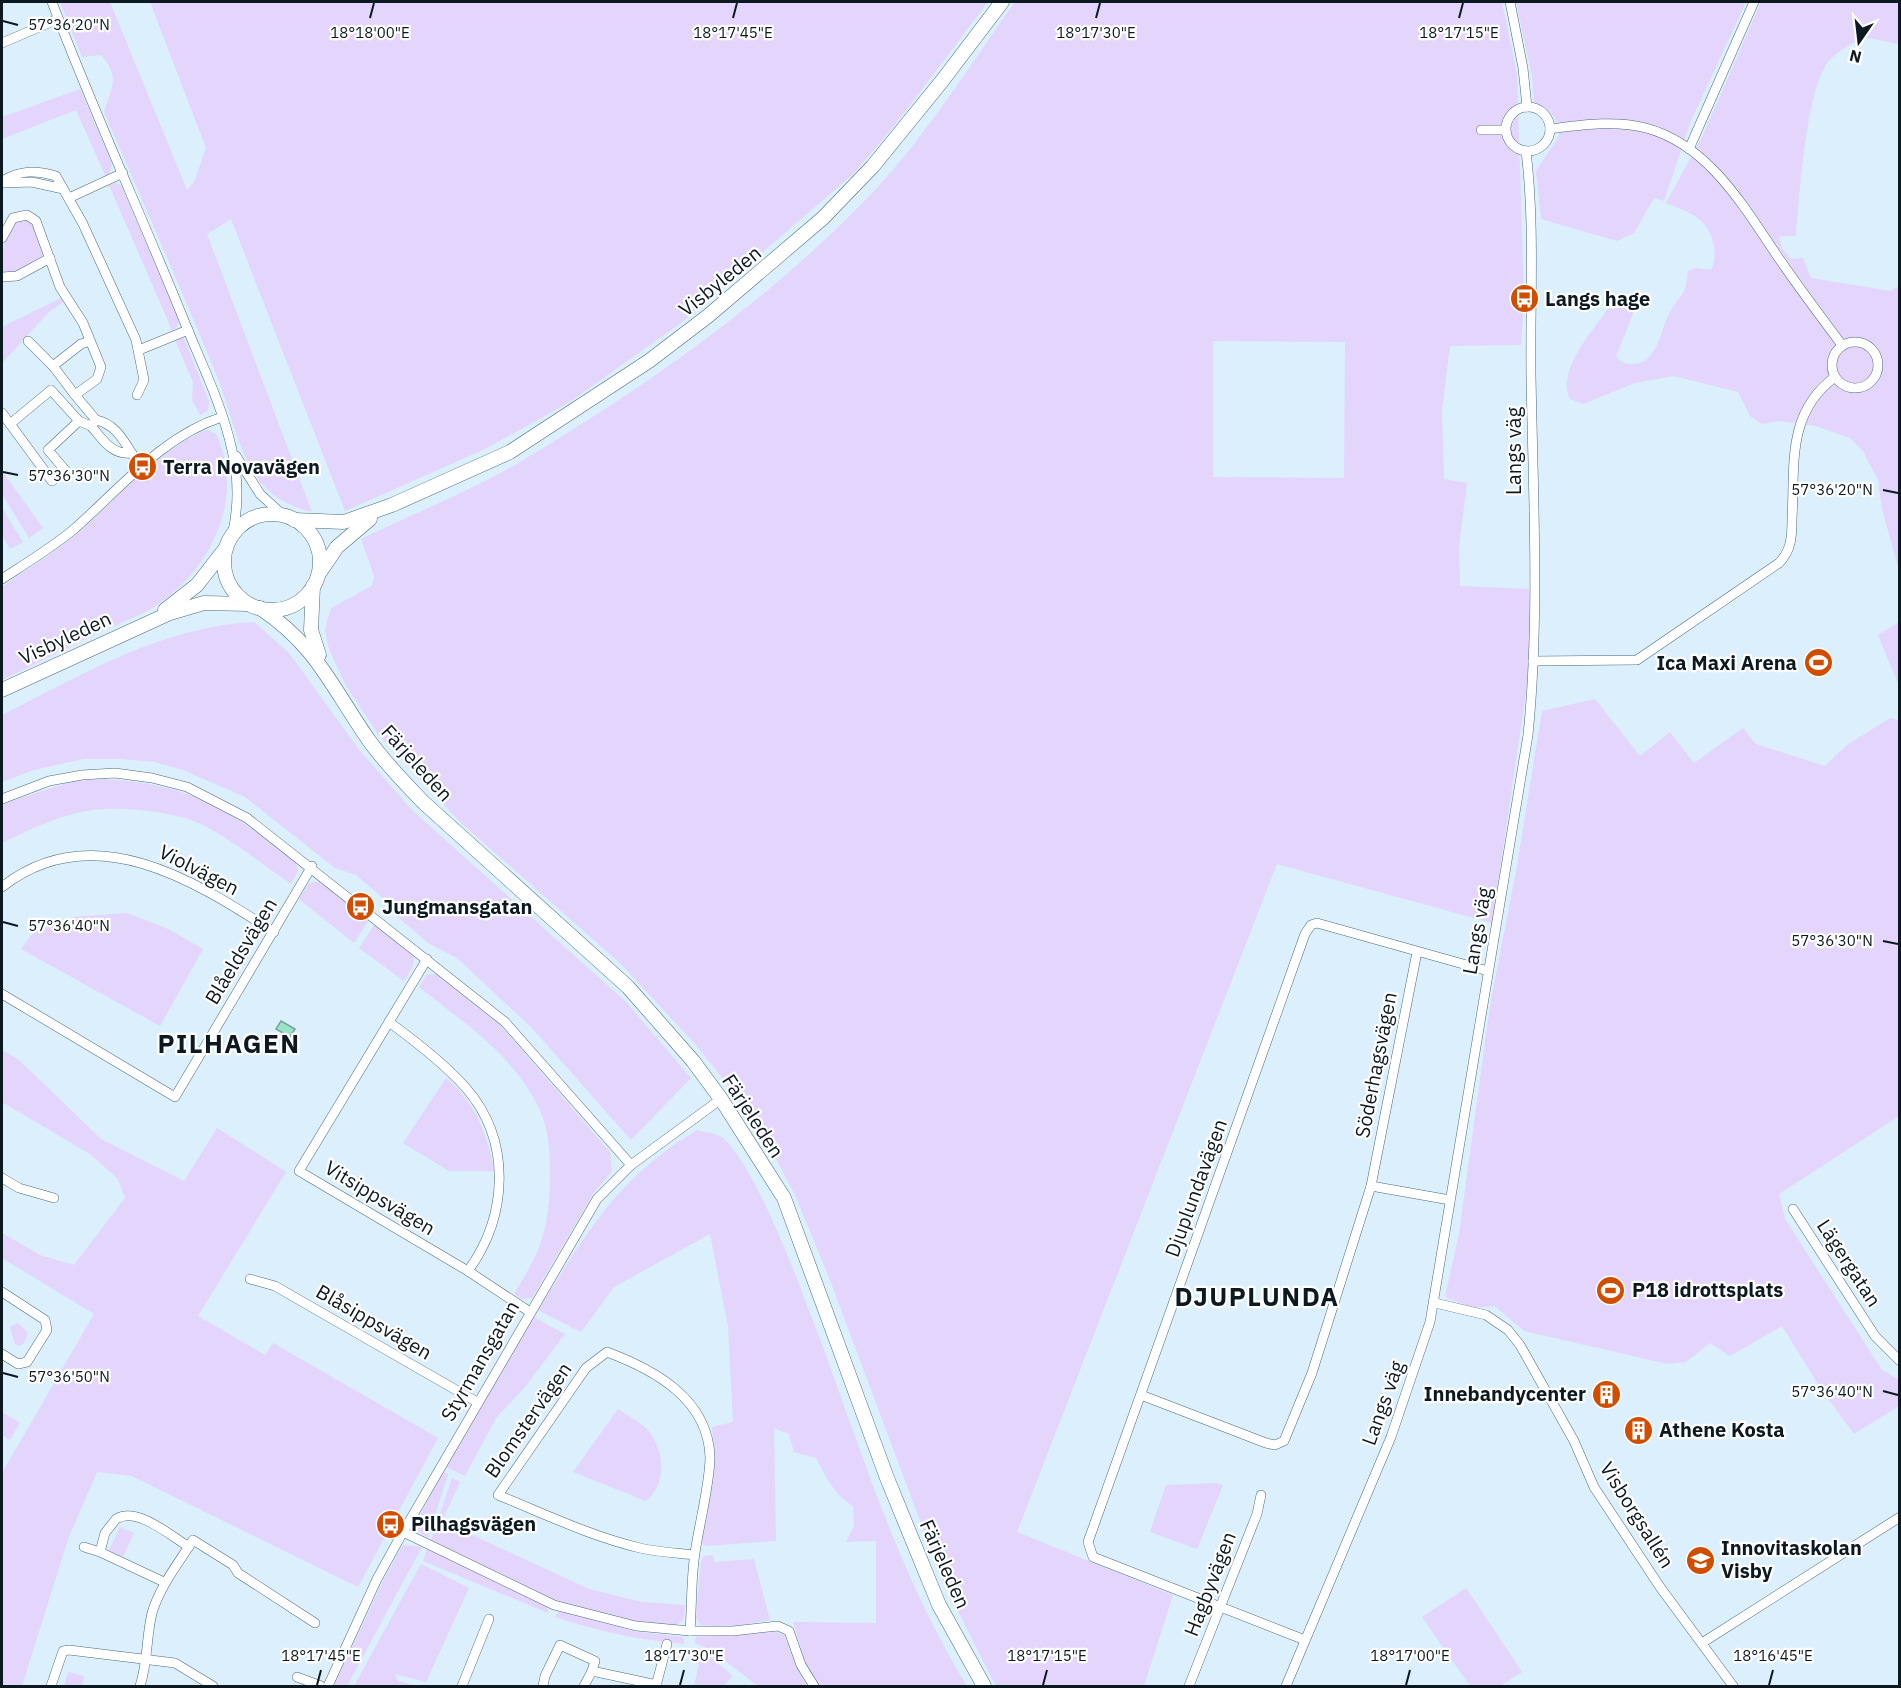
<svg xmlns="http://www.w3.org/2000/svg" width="1901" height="1688" font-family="'IBM Plex Sans',sans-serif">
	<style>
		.green { fill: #e3d5fc; fill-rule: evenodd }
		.water { fill: #9de2c7; stroke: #72a695; stroke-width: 1.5 }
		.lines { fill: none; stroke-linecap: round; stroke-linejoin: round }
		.street-casing { stroke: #4a697b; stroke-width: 10 }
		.secondary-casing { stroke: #4a697b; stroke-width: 15 }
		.street { stroke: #fff; stroke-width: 9 }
		.secondary { stroke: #fff; stroke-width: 14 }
		.ticks { fill: none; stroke: #0c1920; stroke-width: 2 }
		.labels { text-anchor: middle; stroke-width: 4.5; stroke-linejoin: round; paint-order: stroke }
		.street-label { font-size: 20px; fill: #0c1920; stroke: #fff }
		.poi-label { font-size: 20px; font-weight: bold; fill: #0c1920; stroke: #fff; text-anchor: start }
		.district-label { font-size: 26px; font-weight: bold; letter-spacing: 1.5px; fill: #0c1920; stroke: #fff }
		.ticks-label { font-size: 15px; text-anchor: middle; fill: #0c1920; stroke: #fff; stroke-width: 4.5; stroke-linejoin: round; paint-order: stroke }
	</style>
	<rect width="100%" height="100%" fill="#dbeffc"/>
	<!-- green -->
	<g class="green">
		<path d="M60,2H110L187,190L194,182L206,148L150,2H988L894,126L854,173L681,323L568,403L485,449L345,511L231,219L207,234L312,512C291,507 271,497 258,479C235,446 230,405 214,369C179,283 141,198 104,112C112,87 120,76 101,55L82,57Z"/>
		<path d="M1015,2H1502L1517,75L1524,299L1521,345L1450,346L1442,410L1444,479L1467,483L1459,546L1460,586L1529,589L1530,654L1526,692L1492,923L1277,864L1017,1532L1173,1595L1144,1686H996L943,1582L830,1280L795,1195L764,1136L731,1089L696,1045L621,964L460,822L378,734L345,684L329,649L325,629L331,608L372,586L374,576L361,539C413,514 470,491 520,462C647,386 772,299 875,190C928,133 970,65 1015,2ZM1213,341L1345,342L1344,478L1213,477Z"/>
		<path d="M1516,2H1746L1690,123L1664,201L1654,198L1634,233L1617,241L1541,219L1536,171L1559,136C1557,116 1552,111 1534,102L1532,76Z"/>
		<path d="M1761,2H1899V44L1863,37C1852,44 1837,51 1829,61C1806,86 1799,200 1796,236H1779L1782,248L1791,259L1803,258L1811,278L1890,291L1899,286V571L1882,509L1878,480L1863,451L1850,438L1816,426L1780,421L1762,424L1750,416L1738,392L1674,376L1635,383L1583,404L1570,399C1555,369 1597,326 1614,301H1623L1633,306V314L1616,356C1620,362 1624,364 1631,364C1658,366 1660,329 1670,312C1682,290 1685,301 1688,271L1696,268L1711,270C1719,256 1713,231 1701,221C1691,212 1678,208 1666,203L1703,135Z"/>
		<path d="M80,89L112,164L110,173L106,177L76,110L2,139V117Z"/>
		<path d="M116,183L122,186L179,320L177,327L172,330L109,185Z"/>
		<path d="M27,218L35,223L47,257L17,272L2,273C2,252 3,239 14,221Z"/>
		<path d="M61,298L63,302L48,313L2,363V327Z"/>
		<path d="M184,338L209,401L208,410L200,415L192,400L193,382L175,340Z"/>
		<path d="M208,430L216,434C246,498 211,570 154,607C139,616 121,623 104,630C70,647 36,663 2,680V587C27,569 54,553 78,533C109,506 171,439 208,430Z"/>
		<path d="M2,471L43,528L29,538L2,494Z"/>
		<path d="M2,508L23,542L10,549L2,535Z"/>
		<path d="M254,622L289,653L360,751L413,811L625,1001L691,1078L631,1140L531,1027L457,958L428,943L392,912L383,898L356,875L335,868L245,797L183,770L155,762L121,759H83L34,770L2,782V715C81,675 164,626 254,622Z"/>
		<path d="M1899,622V686L1878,635Z"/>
		<path d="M1595,699L1640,756L1670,732L1694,763L1743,728L1756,744L1825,766L1847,745L1890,718L1899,720V1116L1779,1194L1785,1219L1882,1370L1899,1380V1406L1854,1434L1821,1389L1782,1326L1730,1356L1710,1343L1686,1362L1668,1364L1524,1331L1495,1306L1472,1308L1445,1297L1459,1234L1490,1006L1517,866L1542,711Z"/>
		<path d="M102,779C189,783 231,809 296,863L298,871L291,884C262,864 234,841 203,825C189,818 170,814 155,812C91,802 58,815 2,843V805L6,803L73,781Z"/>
		<path d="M321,881L369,919L354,943L299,899L309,883Z"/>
		<path d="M127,913L168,929L203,949L160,1026L21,949L33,933L72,917Z"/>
		<path d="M375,924L414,956L413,966L404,981L359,948Z"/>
		<path d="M437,974L500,1025L610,1152L612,1171L593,1194L532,1298L521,1299L514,1294C526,1274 538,1255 544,1232C552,1200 554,1140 540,1110C529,1087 512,1065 494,1048C471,1026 444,1007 419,987L426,975Z"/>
		<path d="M2,1050L19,1060L101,1139L184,1181L217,1128L286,1172L198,1316L265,1355L273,1343L438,1438L358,1587L132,1476L97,1472L68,1539L22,1686H2V1473L94,1314L2,1258V1233L40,1255L74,1265L125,1198L118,1179L90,1154L2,1102Z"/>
		<path d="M446,1078C476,1103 487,1134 494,1171H449L403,1143Z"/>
		<path d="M697,1130C704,1132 717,1133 723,1138C752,1164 787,1253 802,1292C854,1424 892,1565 967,1686H820L805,1662L793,1622L876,1623V1541L846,1542L854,1526L853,1506C834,1494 827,1479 816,1458L794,1452L789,1434L774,1428L776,1541L706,1546L702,1542L715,1459L712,1427L733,1422L728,1326L710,1234L614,1287L581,1332L538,1310C586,1234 616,1179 697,1130Z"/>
		<path d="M533,1317L565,1334L525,1387L496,1418L465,1476L446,1467Z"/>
		<path d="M18,1323L28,1333L24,1343L19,1346L15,1344L10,1327Z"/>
		<path d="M618,1409C627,1415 638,1421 646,1428C665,1449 668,1483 646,1501L573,1472Z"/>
		<path d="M2,1412L20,1423L10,1440L2,1435Z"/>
		<path d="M443,1472L448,1474L428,1538L417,1530L416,1522Z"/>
		<path d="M452,1478L460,1482L442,1521L589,1589L642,1602L685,1605L684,1618C682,1620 679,1624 677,1625C660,1633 574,1607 554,1600L431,1540Z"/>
		<path d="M1216,1483L1223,1485L1197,1549L1150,1532L1166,1485Z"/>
		<path d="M120,1527L134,1533L123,1557L109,1550Z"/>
		<path d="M403,1545L422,1547L347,1686H334L382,1583Z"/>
		<path d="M427,1549L547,1606L548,1613L423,1561Z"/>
		<path d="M713,1555L714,1562L754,1559L770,1620L731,1627L700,1625L696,1617L701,1561L704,1556Z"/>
		<path d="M421,1564L469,1588L426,1682L395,1674L398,1681L417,1686H354Z"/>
		<path d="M1466,1588L1522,1672L1500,1686H1470L1422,1617Z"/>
		<path d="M559,1611L637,1632L683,1637L684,1644C639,1640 598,1631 555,1617Z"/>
		<path d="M776,1632L784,1635L796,1666L807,1686H758L711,1650L695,1643L696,1637Z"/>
		<path d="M692,1649L706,1654L733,1676L723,1686H694L699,1664L690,1662Z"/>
		<path d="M68,1672L84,1676L82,1686H64Z"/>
	</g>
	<!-- water -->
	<path class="water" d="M281,1021L295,1029L290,1037L276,1029Z"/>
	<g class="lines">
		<defs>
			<g id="street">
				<path d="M52,2C92,108 140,212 183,318C200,361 222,404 232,450C239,480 239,506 232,536"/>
				<path d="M1510,2L1523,68L1527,107"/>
				<path d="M2,43L58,19"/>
				<circle cx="1528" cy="129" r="22"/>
				<path d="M1550,129C1582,125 1614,120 1646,128C1710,145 1745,209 1780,260C1800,289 1821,317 1842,345"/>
				<path d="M1481,130H1505"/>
				<path d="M1689,149L1754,2"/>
				<path d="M2,181C21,170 35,170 56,176L83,224L136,340L144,380L137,395"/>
				<path d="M4,183L32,182L63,189"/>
				<path d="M69,198L123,173"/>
				<path d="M2,238L13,218L27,215L36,221L60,287L83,323L101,367L97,379L75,395L53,366L81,344L90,341"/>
				<path d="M2,277L17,276L50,258"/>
				<path d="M28,341L53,366"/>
				<circle cx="1855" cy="365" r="23"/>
				<path d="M139,350L188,330"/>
				<path d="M75,395L96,420"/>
				<path d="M2,413L52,481L65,470L48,450L79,421L91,426"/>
				<path d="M10,424L51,390L79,421"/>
				<path d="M130,453C111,455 102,438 91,426L96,420C121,425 127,451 142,467"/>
				<path d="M236,456L260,494L284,516"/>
				<path d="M2,579C25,564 51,548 73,530C119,490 162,436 222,417"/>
				<path d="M1533,661L1637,660L1779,563C1791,551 1792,537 1792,520C1795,466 1786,413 1835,377"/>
				<path d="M2,799L49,781L82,775L115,773L152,778L187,787L247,818L505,1022L631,1165"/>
				<path d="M2,887C92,816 194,880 274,932"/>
				<path d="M427,959L299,1171L468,1271L530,1312"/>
				<path d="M2,994L175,1097L312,866"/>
				<path d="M389,1022C415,1041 444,1063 466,1088C512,1141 508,1216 468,1271"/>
				<path d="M2,1178L19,1188L54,1198"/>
				<path d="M1371,1186L1450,1200"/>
				<path d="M1793,1209L1875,1336L1900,1361"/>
				<path d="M250,1279L275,1286L477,1402"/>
				<path d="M2,1292L45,1320L47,1330L27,1362L18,1364L2,1354"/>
				<path d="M1435,1303L1486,1315L1508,1330L1520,1345L1574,1441L1594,1487L1660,1587L1733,1686"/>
				<path d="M1141,1395L1266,1443L1275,1445L1284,1441L1312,1373L1371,1186L1417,952"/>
				<path d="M403,1532L554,1605L636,1626L690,1631H733L778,1626L789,1631L801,1665L814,1686"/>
				<path d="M84,1547L100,1552"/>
				<path d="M164,1582L100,1552L105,1533L116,1519C137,1506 171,1536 189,1547"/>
				<path d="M690,1631C692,1605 691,1578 695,1553C699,1525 710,1483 710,1457C708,1399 655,1370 607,1352L586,1368L498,1495C545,1514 590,1536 640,1548C657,1552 676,1553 694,1555"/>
				<path d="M1305,1640L1093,1557L1088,1542L1305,934L1311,925L1317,923L1488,971"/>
				<path d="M1702,1643L1900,1517"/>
				<path d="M297,1677L321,1686"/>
				<path d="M51,1686L63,1651L69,1650L175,1663L213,1686"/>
				<path d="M140,1686C148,1662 146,1638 152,1613C160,1586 178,1564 193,1540L233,1565L238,1573L315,1623"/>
				<path d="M328,1686L377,1579L403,1532L597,1199L631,1165L721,1099"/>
				<path d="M462,1686L489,1619"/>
				<path d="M543,1686L545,1676L560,1645L595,1661L592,1671"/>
				<path d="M584,1686L592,1671L657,1685"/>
				<path d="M656,1686L667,1644"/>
				<path d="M1189,1686L1257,1514L1261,1495"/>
				<path d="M1286,1686L1391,1437L1430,1322L1528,735C1540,616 1533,494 1531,375C1530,301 1535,225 1526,151"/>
			</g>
			<g id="secondary">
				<circle cx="272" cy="562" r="48"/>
				<path d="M294,520L344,522L392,505L510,452L649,361L708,316L823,218L873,166L942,81L1002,2"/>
				<path d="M320,572L337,547L370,519"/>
				<path d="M313,586L311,630L319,655"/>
				<path d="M260,608C317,646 331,686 368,739C384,762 404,782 423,802L628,987L693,1061L721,1099L784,1198L887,1478L939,1605L984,1686"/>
				<path d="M165,610L197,585L225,549"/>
				<path d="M2,690L170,613L204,603L248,604"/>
			</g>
		</defs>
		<!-- street casing -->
		<use href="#street" class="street-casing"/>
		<!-- secondary casing -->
		<use href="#secondary" class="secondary-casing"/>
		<!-- street -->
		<use href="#street" class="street"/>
		<!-- secondary -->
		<use href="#secondary" class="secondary"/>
	</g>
	<!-- ticks -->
	<path class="ticks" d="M370,18L374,3M733,18L737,3M1096,18L1100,3M1459,18L1463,3M3,21L18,25M3,472L18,475M1883,490L1898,493M3,922L18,926M1883,941L1898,944M3,1373L18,1377M1883,1391L1898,1395M317,1685L321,1670M680,1685L684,1670M1043,1685L1047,1670M1406,1685L1410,1670M1769,1685L1773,1670"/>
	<!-- icons -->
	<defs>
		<symbol id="bus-disc" viewBox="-11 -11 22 22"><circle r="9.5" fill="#d14e00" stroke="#fff"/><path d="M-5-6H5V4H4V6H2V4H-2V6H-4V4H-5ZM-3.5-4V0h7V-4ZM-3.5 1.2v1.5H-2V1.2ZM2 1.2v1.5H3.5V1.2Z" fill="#fff"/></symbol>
		<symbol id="stadium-disc" viewBox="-11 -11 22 22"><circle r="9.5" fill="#d14e00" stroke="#fff"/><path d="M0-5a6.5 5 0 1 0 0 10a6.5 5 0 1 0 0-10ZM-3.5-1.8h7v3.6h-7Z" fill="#fff"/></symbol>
		<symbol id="building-disc" viewBox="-11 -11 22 22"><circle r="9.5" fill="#d14e00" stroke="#fff"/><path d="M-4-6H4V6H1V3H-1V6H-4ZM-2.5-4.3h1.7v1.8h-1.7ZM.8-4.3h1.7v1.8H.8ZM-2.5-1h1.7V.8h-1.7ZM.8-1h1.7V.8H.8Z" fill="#fff"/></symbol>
		<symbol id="school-disc" viewBox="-11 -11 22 22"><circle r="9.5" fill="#d14e00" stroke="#fff"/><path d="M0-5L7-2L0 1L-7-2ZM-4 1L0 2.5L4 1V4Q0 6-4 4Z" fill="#fff"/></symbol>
	</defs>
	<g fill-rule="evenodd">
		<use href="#bus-disc" x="1508" y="282" width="33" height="33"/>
		<use href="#bus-disc" x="126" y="450" width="33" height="33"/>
		<use href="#stadium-disc" x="1802" y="646" width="33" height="33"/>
		<use href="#bus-disc" x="344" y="890" width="33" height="33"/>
		<use href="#stadium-disc" x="1594" y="1274" width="33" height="33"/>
		<use href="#building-disc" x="1590" y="1378" width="33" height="33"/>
		<use href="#building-disc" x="1622" y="1414" width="33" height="33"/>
		<use href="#bus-disc" x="374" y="1508" width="33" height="33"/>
		<use href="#school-disc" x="1684" y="1544" width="33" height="33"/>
	</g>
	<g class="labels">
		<!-- street labels -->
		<g class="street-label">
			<text transform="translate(720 281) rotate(-39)" y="7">Visbyleden</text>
			<text transform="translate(1514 451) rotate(-90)" y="7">Langs väg</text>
			<text transform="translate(65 638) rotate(-25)" y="7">Visbyleden</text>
			<text transform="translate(417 763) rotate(48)" y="7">Färjeleden</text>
			<text transform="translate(199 870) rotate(27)" y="7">Violvägen</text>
			<text transform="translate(1477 931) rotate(-80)" y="7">Langs väg</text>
			<text transform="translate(241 951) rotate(-59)" y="7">Blåeldsvägen</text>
			<text transform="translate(1376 1065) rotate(-79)" y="7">Söderhagsvägen</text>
			<text transform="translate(753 1116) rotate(57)" y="7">Färjeleden</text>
			<text transform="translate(1196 1188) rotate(-70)" y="7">Djuplundavägen</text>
			<text transform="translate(380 1198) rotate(31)" y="7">Vitsippsvägen</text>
			<text transform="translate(1849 1263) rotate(57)" y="7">Lägergatan</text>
			<text transform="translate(374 1322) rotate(30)" y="7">Blåsippsvägen</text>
			<text transform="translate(480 1361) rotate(-60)" y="7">Styrmansgatan</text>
			<text transform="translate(1383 1403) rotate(-70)" y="7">Langs väg</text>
			<text transform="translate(528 1420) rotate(-55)" y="7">Blomstervägen</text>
			<text transform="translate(1637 1515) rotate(58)" y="7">Visborgsallén</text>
			<text transform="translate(945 1564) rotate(66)" y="7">Färjeleden</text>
			<text transform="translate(1210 1584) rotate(-69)" y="7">Hagbyvägen</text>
		</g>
		<!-- poi labels -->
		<g class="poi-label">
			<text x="1545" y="306">Langs hage</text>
			<text x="163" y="474">Terra Novavägen</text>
			<text x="1797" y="670" text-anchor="end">Ica Maxi Arena</text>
			<text x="382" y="914">Jungmansgatan</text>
			<text x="1632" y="1297">P18 idrottsplats</text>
			<text x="1586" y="1401" text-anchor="end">Innebandycenter</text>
			<text x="1659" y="1437">Athene Kosta</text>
			<text x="411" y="1531">Pilhagsvägen</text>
			<text x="1721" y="1555">Innovitaskolan<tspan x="1721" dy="23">Visby</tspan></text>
		</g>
		<!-- district labels -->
		<g class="district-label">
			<text x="229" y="1053">PILHAGEN</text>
			<text x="1257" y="1306">DJUPLUNDA</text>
		</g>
	</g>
	<g class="ticks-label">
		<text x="69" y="30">57°36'20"N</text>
		<text x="370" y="38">18°18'00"E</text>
		<text x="733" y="38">18°17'45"E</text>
		<text x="1096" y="38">18°17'30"E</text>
		<text x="1459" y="38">18°17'15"E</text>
		<text x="69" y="481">57°36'30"N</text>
		<text x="1832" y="495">57°36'20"N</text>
		<text x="69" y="931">57°36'40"N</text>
		<text x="1832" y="946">57°36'30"N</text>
		<text x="69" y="1382">57°36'50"N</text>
		<text x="1832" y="1397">57°36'40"N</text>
		<text x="321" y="1661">18°17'45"E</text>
		<text x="684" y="1661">18°17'30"E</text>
		<text x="1047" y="1661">18°17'15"E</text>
		<text x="1410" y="1661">18°17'00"E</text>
		<text x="1773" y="1661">18°16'45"E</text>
	</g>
	<!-- border -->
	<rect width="1901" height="1688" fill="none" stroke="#0c1920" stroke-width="6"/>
	<!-- north arrow -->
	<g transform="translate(1859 42) rotate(194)" stroke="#ffffff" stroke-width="4.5" paint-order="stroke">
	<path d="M0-4.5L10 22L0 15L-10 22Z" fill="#0c1920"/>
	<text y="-9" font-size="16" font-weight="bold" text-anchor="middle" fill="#0c1920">N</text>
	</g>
</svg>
